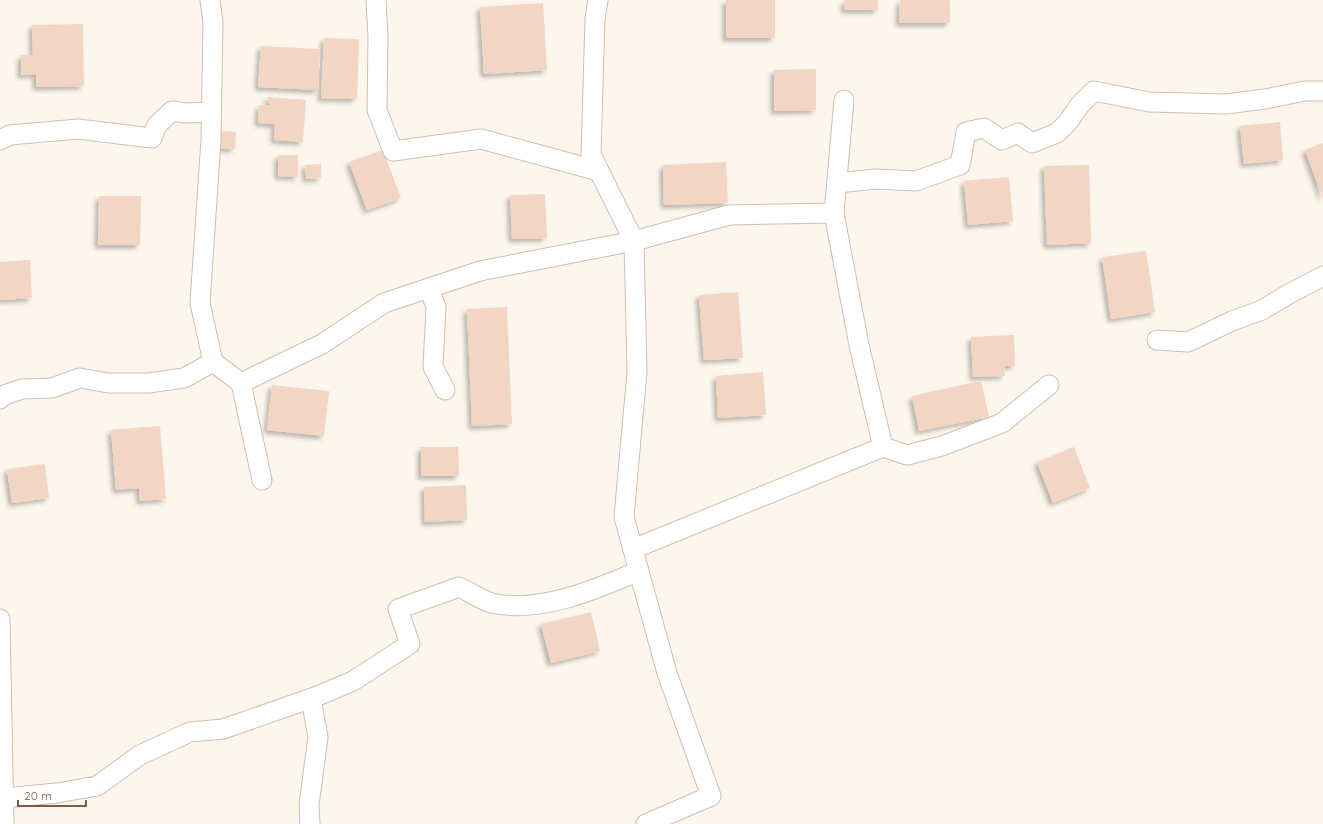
<svg xmlns="http://www.w3.org/2000/svg" width="1323" height="824" font-family="Quicksand,sans-serif">
	<style>
		.building { fill: #f3d5c3; filter: url(#shadow) }
		.lines { fill: none; stroke-linecap: round; stroke-linejoin: round }
		.minor-casing { stroke: #d1beb0; stroke-width: 21 }
		.minor { stroke: #fff; stroke-width: 19 }
	</style>
	<defs>
		<filter id="shadow"><feDropShadow dx="-3.5" dy="3.5" stdDeviation="2" flood-color="#0004"/></filter>
	</defs>
	<rect width="100%" height="100%" fill="#fdf6ec"/>
	<!-- building -->
	<g class="building">
		<rect x="726" y="0" width="49" height="38"/>
		<path d="M844,0H878V10H845Z"/>
		<path d="M900,0H950V23H899Z"/>
		<path d="M543,3L547,70L484,74L480,7Z"/>
		<path d="M83,24L84,86L36,87V74L21,75V55H33L32,25Z"/>
		<path d="M324,38L359,39L357,99L321,98Z"/>
		<path d="M261,46L320,49L318,90L258,87Z"/>
		<path d="M816,69V110L774,111V70Z"/>
		<path d="M267,97L306,100L303,142L274,140L275,124L258,123L259,105L270,106Z"/>
		<path d="M1280,122L1283,160L1244,164L1240,126Z"/>
		<path d="M215,131L236,132L235,149L214,148Z"/>
		<path d="M1323,143V199L1305,150Z"/>
		<path d="M383,150L401,198L367,210L349,162Z"/>
		<path d="M278,155H298V177L278,176Z"/>
		<path d="M726,162L728,203L664,205L663,165Z"/>
		<path d="M321,164V178L306,179L305,165Z"/>
		<path d="M1089,165L1091,243L1047,245L1044,166Z"/>
		<path d="M1009,177L1013,221L968,225L964,181Z"/>
		<path d="M545,194L547,238L512,239L510,195Z"/>
		<path d="M99,196H141L140,245H98Z"/>
		<path d="M1146,251L1155,312L1111,319L1102,257Z"/>
		<path d="M30,260L32,298L0,300V262Z"/>
		<path d="M738,292L743,358L704,360L699,295Z"/>
		<path d="M507,307L512,424L472,426L467,309Z"/>
		<path d="M1014,335L1015,366H1004L1005,376L973,377L971,337Z"/>
		<path d="M763,372L766,415L718,418L716,376Z"/>
		<path d="M981,381L989,417L919,431L912,396Z"/>
		<path d="M272,385L329,391L324,436L267,430Z"/>
		<path d="M160,426L166,499L140,501L139,488L116,490L111,430Z"/>
		<path d="M421,447H458L459,476H421Z"/>
		<path d="M1074,447L1090,488L1053,503L1037,462Z"/>
		<path d="M45,464L49,498L12,503L7,469Z"/>
		<path d="M466,485L467,520L425,522L424,487Z"/>
		<path d="M591,612L600,651L551,663L541,624Z"/>
	</g>
	<g class="lines">
		<defs>
			<g id="minor">
				<path d="M210,0L213,22L211,140L200,303L213,362L241,383L322,344L384,303L480,271L634,241L637,372L624,517L667,673L711,796L646,824"/>
				<path d="M376,0L378,37L377,110L393,151L481,139L599,171"/>
				<path d="M598,0L595,19L591,155L634,241L729,215L834,213L844,100"/>
				<path d="M0,140L10,135L78,129L152,138L157,125L172,111L186,113L212,112"/>
				<path d="M837,183L876,179L916,181L960,165L966,132L984,128L1002,140L1018,133L1032,143L1057,133L1068,122L1079,106L1094,91L1149,102L1226,104L1265,99L1305,91H1323"/>
				<path d="M429,288L436,307L433,367L445,390"/>
				<path d="M1157,340L1188,342L1232,321L1262,310L1287,295L1323,276"/>
				<path d="M241,383L262,480"/>
				<path d="M0,399L4,395L22,389L52,388L80,378L108,383H148L184,378L213,362"/>
				<path d="M883,447L907,455L942,446L1002,423L1049,385"/>
				<path d="M633,549L883,447L859,345L834,213"/>
				<path d="M0,619L4,824"/>
				<path d="M4,798L57,793L97,786L140,755L190,732L223,729L315,697L353,681L410,644L398,609L459,587C470,592 481,600 492,603C539,614 597,589 639,571"/>
				<path d="M310,824L309,805L318,737L311,699"/>
			</g>
		</defs>
		<!-- minor casing -->
		<use href="#minor" class="minor-casing"/>
		<!-- minor -->
		<use href="#minor" class="minor"/>
	</g>
	<!-- scale -->
	<path d="M18 800v6h68v-6" fill="none" stroke="#7a5c4d" stroke-width="2"/>
	<text x="24" y="800" font-size="12" fill="#7a5c4d" stroke="#fffaf3" stroke-width="3" paint-order="stroke">20 m</text>
</svg>
